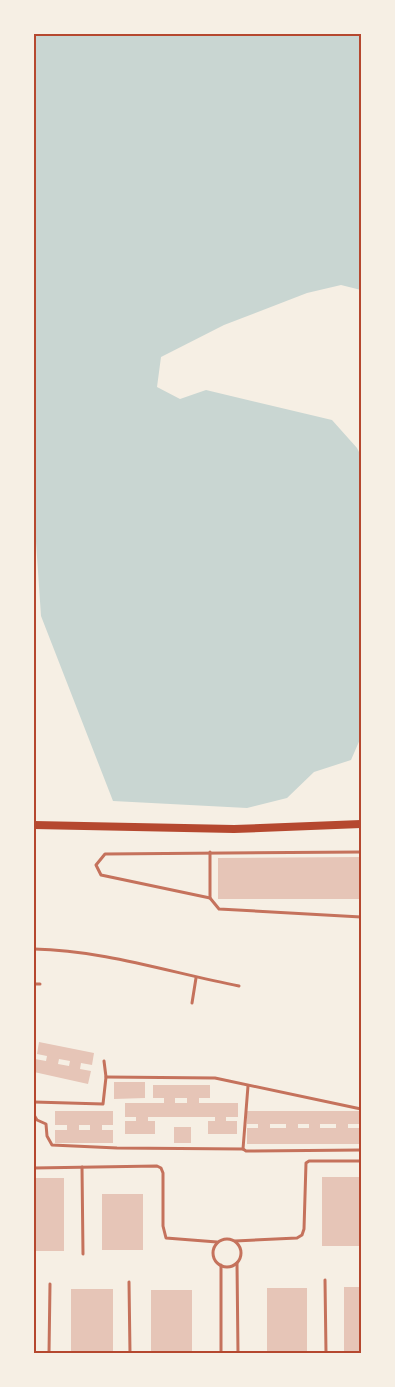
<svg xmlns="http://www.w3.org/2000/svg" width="395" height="1387" font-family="'Asap Condensed',sans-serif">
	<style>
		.water { fill: #c9d6d2 }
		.building { fill: #e6c5b7; fill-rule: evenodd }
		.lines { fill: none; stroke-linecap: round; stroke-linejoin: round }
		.service { stroke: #c5725c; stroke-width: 3 }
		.secondary { stroke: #b5482f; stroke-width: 8 }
		.neatline { fill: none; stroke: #b5482f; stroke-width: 2 }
	</style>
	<rect width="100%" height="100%" fill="#f6efe4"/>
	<!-- water -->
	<path class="water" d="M34,34H361V290L341,285L307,293L224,325L161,357L157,387L180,399L206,390L332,420L357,448L361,456V737L351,760L314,772L287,798L247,808L113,801L41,616L34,512Z"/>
	<!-- building -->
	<g class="building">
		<path d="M361,857V899H218V858Z"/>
		<path d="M39,1042L94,1053L92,1065L81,1063L80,1069L91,1071L88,1084L34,1072L35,1059L46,1061L47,1056L37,1054ZM59,1059L70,1061L69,1066L58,1064Z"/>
		<path d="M114,1082H145V1098L114,1099Z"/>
		<path d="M153,1085H210V1098H199V1103H238V1117H226V1121H237V1134H208V1121H215V1117H148V1121H155V1134H125V1121H136V1117H125V1103H164V1098H153ZM175,1098H187V1103H175Z"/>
		<path d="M55,1111H113V1125H102V1130H113V1143H55V1130H67V1125H55ZM79,1125H90V1130H79Z"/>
		<path d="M247,1111H359V1124H348V1128H359V1144H247V1128H258V1124H247ZM270,1124H286V1128H270ZM298,1124H309V1128H298ZM320,1124H336V1128H320Z"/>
		<rect x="174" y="1127" width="17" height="16"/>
		<rect x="322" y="1177" width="39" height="69"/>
		<rect x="34" y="1178" width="30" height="73"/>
		<rect x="102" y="1194" width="41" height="56"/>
		<rect x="344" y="1287" width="17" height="66"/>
		<rect x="267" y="1288" width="40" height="65"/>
		<rect x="71" y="1289" width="42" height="64"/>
		<rect x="151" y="1290" width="41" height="63"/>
	</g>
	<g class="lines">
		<!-- service -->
		<g class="service">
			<path d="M361,852L105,854L96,865L101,875L210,898L219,909L361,917"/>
			<path d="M210,898V852"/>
			<path d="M34,949C102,950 172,973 239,986"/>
			<path d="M34,984H40"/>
			<path d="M192,1003L196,978"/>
			<path d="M106,1077L215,1078L361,1109"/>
			<path d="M34,1102L103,1104L106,1077L104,1061"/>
			<path d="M34,1111V1102"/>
			<path d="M34,1115L37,1120L46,1124L47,1136L52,1145L117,1148L243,1149L248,1086"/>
			<path d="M243,1149L246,1151L361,1150"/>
			<path d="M82,1167L83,1254"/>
			<path d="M34,1168L157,1166L161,1168L163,1173V1226L166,1238L217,1242"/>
			<circle cx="227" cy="1253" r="14"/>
			<path d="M235,1241L297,1238L302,1235L304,1229L306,1163L309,1161H361"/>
			<path d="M237,1263L238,1353"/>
			<path d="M325,1280L326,1353"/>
			<path d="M129,1282L130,1353"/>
			<path d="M49,1353L50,1284"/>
			<path d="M221,1353V1265"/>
		</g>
		<!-- secondary -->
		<path class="secondary" d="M34,825L234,829L361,824"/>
	</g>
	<!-- border -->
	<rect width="395" height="1387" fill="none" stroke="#f6efe4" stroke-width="70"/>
	<rect x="35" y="35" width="325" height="1317" class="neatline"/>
</svg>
